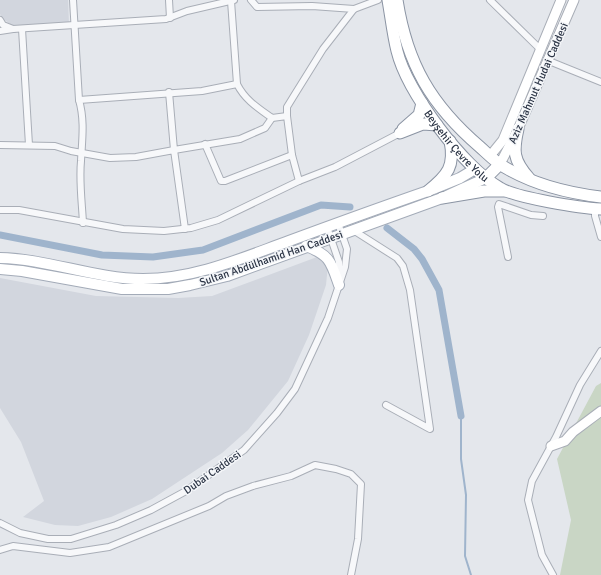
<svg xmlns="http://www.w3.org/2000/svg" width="601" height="575" font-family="Signika,sans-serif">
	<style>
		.built { fill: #d2d6de }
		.green { fill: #c9d6c5 }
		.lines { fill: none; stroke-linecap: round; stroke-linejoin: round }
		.stream { stroke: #9fb4cc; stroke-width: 2 }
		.canal { stroke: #9fb4cc; stroke-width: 7 }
		.street-casing { stroke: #a9aeb7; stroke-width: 8 }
		.secondary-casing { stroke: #a9aeb7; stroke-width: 11 }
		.primary-casing { stroke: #a3abb8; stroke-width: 12 }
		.highway-casing { stroke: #8b94a3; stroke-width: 13 }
		.street { stroke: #f7f8fa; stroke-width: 6 }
		.secondary { stroke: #fff; stroke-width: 9 }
		.primary { stroke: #fff; stroke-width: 10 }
		.highway { stroke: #fff; stroke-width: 11 }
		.labels { text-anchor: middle; stroke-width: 3; stroke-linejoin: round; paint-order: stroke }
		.street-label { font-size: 11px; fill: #2b3445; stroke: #f4f6f9 }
	</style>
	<rect width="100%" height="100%" fill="#e4e7ec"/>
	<!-- built -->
	<g class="built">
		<path d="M0,0H68L69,24L13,26L3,19L0,14Z"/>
		<path d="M317,257L328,265L326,285L309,335L288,381L248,430L222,453L152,499L111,517L78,526L55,525L23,517L44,501L21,442L0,408V278L96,296L178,298L212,296Z"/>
	</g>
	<!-- green -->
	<path class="green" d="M601,383V575H560L571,520L557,459L596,386Z"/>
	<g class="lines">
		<!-- stream -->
		<path class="stream" d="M461,416V459L466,495L465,556L471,575"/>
		<!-- canal -->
		<g class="canal">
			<path d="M387,228L414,249L422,259L439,290L461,416"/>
			<path d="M0,235L102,255L153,257L203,250L321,205L350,207"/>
		</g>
		<defs>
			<g id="street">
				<path d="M73,0L79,100C85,121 82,140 81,161C79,181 82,203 83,223"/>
				<path d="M169,0L170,18"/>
				<path d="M251,0L257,7L312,6L354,9"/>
				<path d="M490,0L540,49"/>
				<path d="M231,1L237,84"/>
				<path d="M0,20L3,25L13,29L166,19L187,11L234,0"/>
				<path d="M22,29L29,145"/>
				<path d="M0,31L13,29"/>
				<path d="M549,61L601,82"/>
				<path d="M169,92L174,150L240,139L265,128L272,118"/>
				<path d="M79,100L202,91L237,84C245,100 258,108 272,118L287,116L292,155L299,181"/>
				<path d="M287,116V107L295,94L323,49L354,9L378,0"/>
				<path d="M205,144L221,181H225L292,155"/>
				<path d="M0,145L55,146L71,151L110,158L136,157L174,150L185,229"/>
				<path d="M595,209V216L601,237"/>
				<path d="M0,210H19L123,229L164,231L191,228L218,220L299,181L335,167L400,133"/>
				<path d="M327,227L339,262V279"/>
				<path d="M353,230L397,258L403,266L410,290L430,429L386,405"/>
				<path d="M508,257L498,207L499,204L531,215L543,216"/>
				<path d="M0,523L20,533L48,539H71L116,525L151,510L186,491L244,450L277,413L295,389L328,318L345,267L347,249L338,223"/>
				<path d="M0,550L13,546L70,553L109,547L209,506L226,496L253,486L291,476L315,465L336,469L351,474L361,484L358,539L351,575"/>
				<path d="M553,575L542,555L528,500L532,481L556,437L580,385L601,351"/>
			</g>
			<g id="secondary">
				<path d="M490,156L503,140L561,0"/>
				<path d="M500,164L518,129L574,0"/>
				<path d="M551,446L565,441L573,432L601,411"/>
			</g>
			<g id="primary">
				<path d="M306,246C330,255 331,262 339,285"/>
				<path d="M0,258C48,259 95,279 143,279C195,279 242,258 289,241C335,224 382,207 428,191L460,178L475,169"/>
				<path d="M0,269L22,271L122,289H168L190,285L227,276L442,198L486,178"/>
			</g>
			<g id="highway">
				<path id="s1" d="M388,0C391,17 393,35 397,51C407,92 463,167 500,188C516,198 581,208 601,209"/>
				<path d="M397,0C407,64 431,105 480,147C488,154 496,163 506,168C535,185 568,193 601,197"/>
				<path d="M403,129L419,115L422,103"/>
				<path d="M518,129C513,151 513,160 529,178"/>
				<path d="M400,133L423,124L437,125"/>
				<path d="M486,178L500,164"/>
				<path d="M428,191C448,175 455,166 450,141"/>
				<path d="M442,198L484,191H504"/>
			</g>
		</defs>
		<!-- street casing -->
		<use href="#street" class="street-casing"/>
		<!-- secondary casing -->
		<use href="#secondary" class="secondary-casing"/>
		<!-- primary casing -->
		<use href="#primary" class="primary-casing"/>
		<!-- highway casing -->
		<use href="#highway" class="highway-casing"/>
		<!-- street -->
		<use href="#street" class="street"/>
		<!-- secondary -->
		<use href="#secondary" class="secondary"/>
		<!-- primary -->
		<use href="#primary" class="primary"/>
		<!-- highway -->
		<use href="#highway" class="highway"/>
	</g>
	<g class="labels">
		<!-- street labels -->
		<g class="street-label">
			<text transform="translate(538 83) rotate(-66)" y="4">Aziz Mahmut Hudai Caddesi</text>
			<text dy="4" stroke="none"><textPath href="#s1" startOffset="165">Beyşehir Çevre Yolu</textPath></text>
			<text transform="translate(271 258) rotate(-19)" y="4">Sultan Abdülhamid Han Caddesi</text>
			<text transform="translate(212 472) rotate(-35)" y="4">Dubai Caddesi</text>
		</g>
	</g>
</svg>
